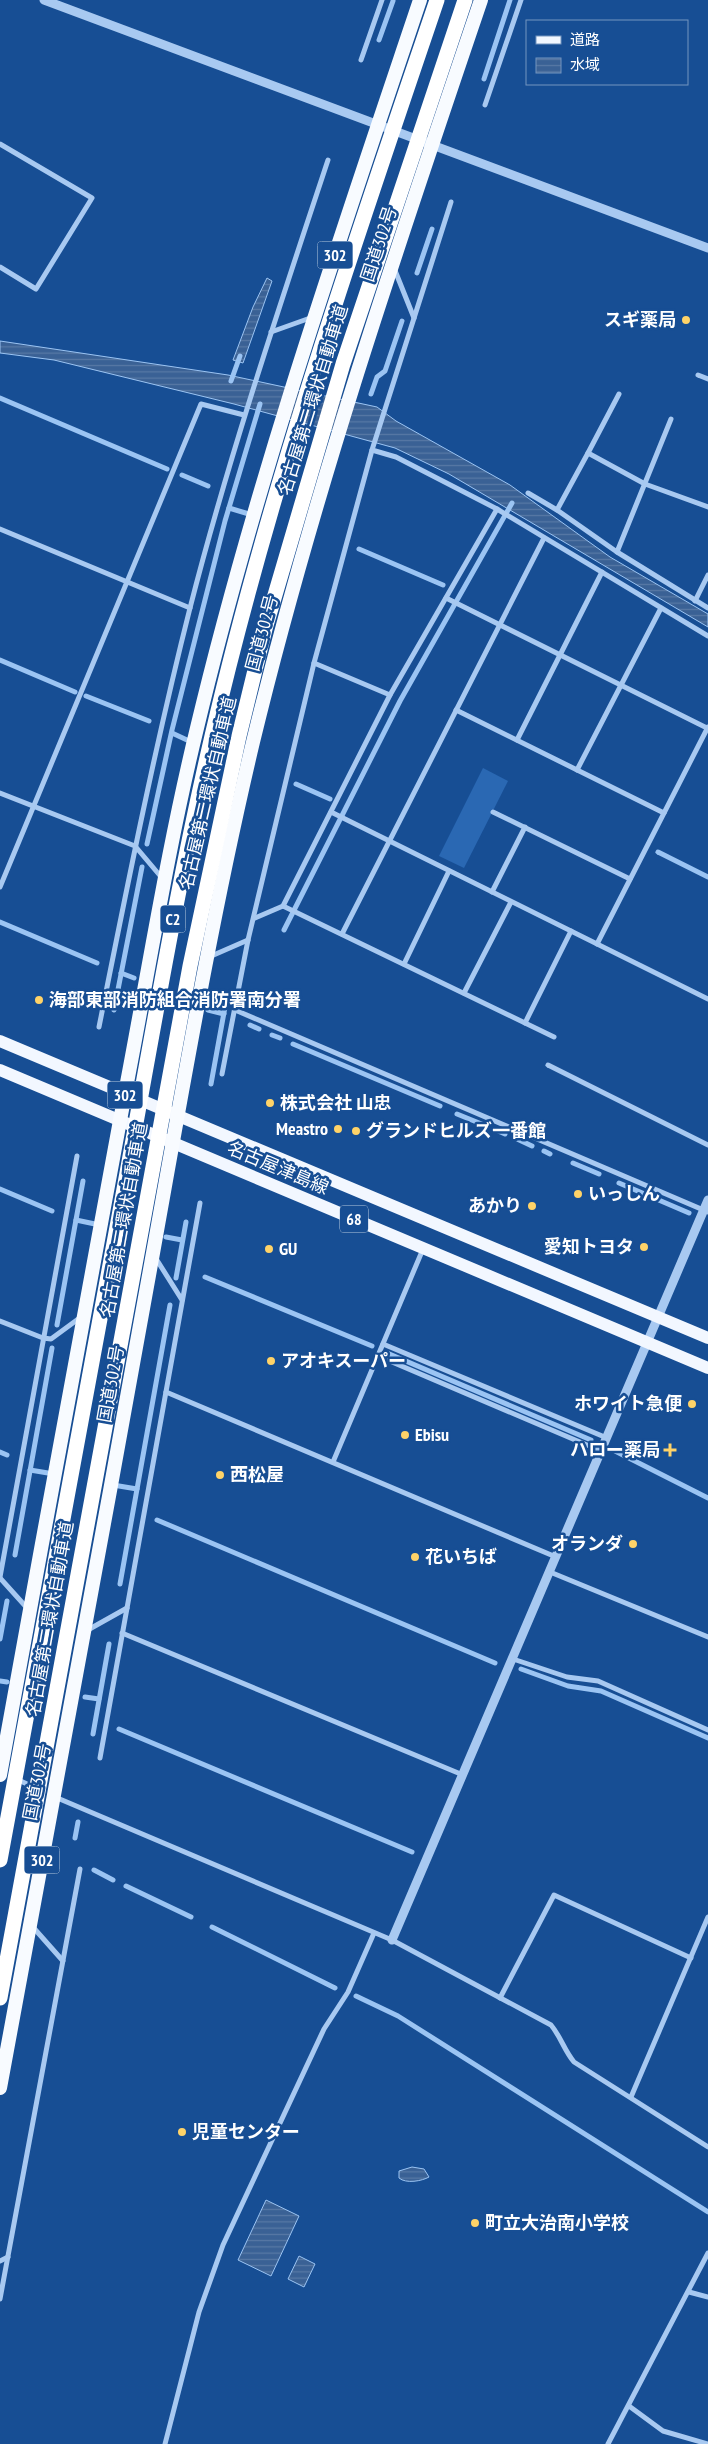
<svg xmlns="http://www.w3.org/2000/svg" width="708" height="2444" font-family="'PT Sans Narrow','Noto Sans JP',sans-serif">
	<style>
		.green { fill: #2a68b3 }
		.water { fill: url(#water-rules); stroke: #9bc4f3 }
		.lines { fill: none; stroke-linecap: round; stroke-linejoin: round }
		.stream { stroke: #9bc4f3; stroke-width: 5 }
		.minor { stroke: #a8c9f1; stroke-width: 5 }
		.tertiary { stroke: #a8c9f1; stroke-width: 9 }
		.primary { stroke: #f2f7ff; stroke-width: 12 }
		.trunk { stroke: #f8fbff; stroke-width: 14 }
		.motorway-bridge { stroke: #fff; stroke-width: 15 }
		.poi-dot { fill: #ffd368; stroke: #174e94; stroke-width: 2 }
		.labels { text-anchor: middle; stroke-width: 5; stroke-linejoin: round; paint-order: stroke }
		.shield { fill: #174e94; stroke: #b9cadf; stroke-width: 1 }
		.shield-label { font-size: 16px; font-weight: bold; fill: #fff }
		.street-label { font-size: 18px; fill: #fff; stroke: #174e94 }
		.poi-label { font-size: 18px; font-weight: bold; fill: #fff; stroke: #174e94; text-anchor: start }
	</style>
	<defs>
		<pattern id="water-rules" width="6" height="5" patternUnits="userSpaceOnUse" patternTransform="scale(1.25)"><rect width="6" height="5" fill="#3a6195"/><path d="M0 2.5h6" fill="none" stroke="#5879a5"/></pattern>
	</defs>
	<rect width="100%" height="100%" fill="#174e94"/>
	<!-- green -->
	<path class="green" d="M483,768L508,781L464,868L439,856Z"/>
	<!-- water -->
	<g class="water">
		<path d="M267,278L272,281L243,363L233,360L253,307Z"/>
		<path d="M0,341L228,375L377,407L396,421L510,485L610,557L708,614V627L449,474L395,448L234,404L54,360L0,353Z"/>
		<path d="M412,2167L424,2169L429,2177C422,2181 406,2184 399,2178V2171Z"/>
		<path d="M266,2200L299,2216L271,2276L238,2260Z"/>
		<path d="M299,2256L315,2264L304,2287L288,2279Z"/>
	</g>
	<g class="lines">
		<!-- stream -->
		<g class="stream">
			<path d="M379,40L393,1"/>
			<path d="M484,79L510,0"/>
			<path d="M417,273L432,229"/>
			<path d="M231,381L240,356"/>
			<path d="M371,394L377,377L385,371L402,321"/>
			<path d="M0,398L167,469"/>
			<path d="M182,475L208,486"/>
			<path d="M229,508L249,514"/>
			<path d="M359,549L443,585"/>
			<path d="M0,660L75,692"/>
			<path d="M86,696L149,721"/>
			<path d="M172,733L187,740"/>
			<path d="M296,784L330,799"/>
			<path d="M147,844L172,730L225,521L260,404"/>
			<path d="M658,852L708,877"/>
			<path d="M0,922L97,963"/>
			<path d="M284,930L400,701L512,503"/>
			<path d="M121,973L134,978"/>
			<path d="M114,1010L142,867"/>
			<path d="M208,1010L224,1014"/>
			<path d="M250,1025L259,1029"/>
			<path d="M272,1035L280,1038"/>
			<path d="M293,1044L440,1106"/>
			<path d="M211,1084L225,1007"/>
			<path d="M457,1114L484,1125"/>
			<path d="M496,1130L505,1134"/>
			<path d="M515,1138L532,1146"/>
			<path d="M544,1151L550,1154"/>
			<path d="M573,1163L599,1174"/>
			<path d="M619,1183L689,1213"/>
			<path d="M0,1189L52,1211"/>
			<path d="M76,1220L95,1224"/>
			<path d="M166,1237L182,1240"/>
			<path d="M205,1277L372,1346"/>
			<path d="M176,1278L186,1222"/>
			<path d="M57,1325L83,1181"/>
			<path d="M387,1353L591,1440"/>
			<path d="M615,1451L708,1498"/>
			<path d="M0,1452L7,1455"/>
			<path d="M30,1470L48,1473"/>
			<path d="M113,1485L137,1489"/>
			<path d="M157,1520L495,1663"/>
			<path d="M15,1555L52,1348"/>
			<path d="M120,1584L170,1305"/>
			<path d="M0,1639L7,1601"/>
			<path d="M521,1669L568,1686L601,1691L708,1738"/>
			<path d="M0,1681L7,1682"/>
			<path d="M85,1697L99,1699"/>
			<path d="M119,1729L412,1852"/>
			<path d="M93,1734L109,1644"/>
			<path d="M75,1838L78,1822"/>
			<path d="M94,1870L113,1880"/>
			<path d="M126,1886L191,1917"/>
			<path d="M212,1927L335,1988"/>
			<path d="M356,1996L398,2016L708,2212"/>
		</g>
		<!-- minor -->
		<g class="minor">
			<path d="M361,60L382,0"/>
			<path d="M485,105L521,0"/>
			<path d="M0,144L92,198L36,289L0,267"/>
			<path d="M394,268L414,318"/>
			<path d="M271,332L313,317"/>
			<path d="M698,375L708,379"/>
			<path d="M619,394L588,453L645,484L708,507"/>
			<path d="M372,450L396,457L497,509L708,636"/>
			<path d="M588,453L557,510L617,552L708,608"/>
			<path d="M528,493L557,510"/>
			<path d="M0,529L190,608"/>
			<path d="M617,552L671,419"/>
			<path d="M446,598L707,728"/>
			<path d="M695,601L708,575"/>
			<path d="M314,663L390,695"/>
			<path d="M456,710L664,813"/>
			<path d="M517,740L602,572"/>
			<path d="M577,770L661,608"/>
			<path d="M0,793L135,846L162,878"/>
			<path d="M331,812L708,999"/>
			<path d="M493,812L630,879"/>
			<path d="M0,887L201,404L244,415"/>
			<path d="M492,892L525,827"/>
			<path d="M283,906L554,1037"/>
			<path d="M255,918L283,906L390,695L497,509"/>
			<path d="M342,934L544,538"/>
			<path d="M597,944L708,727"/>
			<path d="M209,957L248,940"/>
			<path d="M404,964L449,871"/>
			<path d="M464,993L511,902"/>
			<path d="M235,1010L708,1212"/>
			<path d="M525,1023L571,931"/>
			<path d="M99,1027C127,887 155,746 190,608C229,456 279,308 328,160"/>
			<path d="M548,1065L708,1145"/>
			<path d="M222,1074L248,940L314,663L372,450L451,202"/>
			<path d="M155,1257L182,1300"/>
			<path d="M0,1321L43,1338L51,1339L81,1317"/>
			<path d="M383,1344L607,1438"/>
			<path d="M378,1356L601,1451"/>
			<path d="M166,1392L556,1557"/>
			<path d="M333,1462L423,1249"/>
			<path d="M550,1572L708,1637"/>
			<path d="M0,1577L77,1156"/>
			<path d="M0,1578L28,1609"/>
			<path d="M86,1631L127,1608"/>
			<path d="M122,1633L463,1775"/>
			<path d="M513,1659L567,1677L598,1681L708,1730"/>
			<path d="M100,1758L200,1203"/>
			<path d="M16,1779L36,1788"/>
			<path d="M55,1797L392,1940L551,2025C561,2037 564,2050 574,2062L708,2147"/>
			<path d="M32,1926L63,1961"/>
			<path d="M500,1998L554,1895L691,1958"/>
			<path d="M631,2097L708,1917"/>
			<path d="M0,2261L8,2257"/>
			<path d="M689,2292L708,2297"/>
			<path d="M0,2299L80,1869"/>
			<path d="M629,2406L663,2431L708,2444"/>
			<path d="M165,2444L199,2312L223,2245L324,2029L348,1992L374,1933"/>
			<path d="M608,2444L708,2253"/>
		</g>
		<!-- tertiary -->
		<g class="tertiary">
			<path d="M44,0L708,248"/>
			<path d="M392,1940L708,1200"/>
		</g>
		<!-- primary -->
		<g class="primary">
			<path d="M0,1041L708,1338"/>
			<path d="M0,1070L708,1368"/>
		</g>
		<!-- trunk -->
		<g class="trunk">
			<path d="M0,1775C42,1546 82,1317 126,1088C149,968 168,847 197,728C256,481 339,241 420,0"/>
			<path d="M0,2088C48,1827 97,1565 144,1303C178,1116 209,927 253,742C314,490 398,245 481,0"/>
		</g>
		<!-- motorway-bridge -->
		<g class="motorway-bridge">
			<path d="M0,1860C41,1636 82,1412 124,1189C152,1037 177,886 212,736C270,486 355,242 437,0"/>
			<path d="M0,1998L190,966L239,736L265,629L343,364L465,0"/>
		</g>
	</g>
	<!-- markers -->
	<g class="poi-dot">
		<circle cx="686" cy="320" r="5"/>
		<circle cx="39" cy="1000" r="5"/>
		<circle cx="270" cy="1103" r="5"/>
		<circle cx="338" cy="1129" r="5"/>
		<circle cx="356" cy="1131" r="5"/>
		<circle cx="578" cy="1194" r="5"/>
		<circle cx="532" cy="1206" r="5"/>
		<circle cx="644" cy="1247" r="5"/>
		<circle cx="269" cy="1249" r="5"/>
		<circle cx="271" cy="1361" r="5"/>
		<circle cx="692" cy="1404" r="5"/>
		<circle cx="405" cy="1435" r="5"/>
		<path d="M667.5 1442.5h5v5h5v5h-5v5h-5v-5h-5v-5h5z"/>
		<circle cx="220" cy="1475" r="5"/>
		<circle cx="633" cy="1544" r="5"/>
		<circle cx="415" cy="1557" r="5"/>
		<circle cx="182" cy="2132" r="5"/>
		<circle cx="475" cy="2223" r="5"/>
	</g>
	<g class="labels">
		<!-- shield labels -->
		<g class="shield">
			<rect x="317.5" y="241.5" width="35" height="27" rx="4"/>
			<rect x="160.5" y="905.5" width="25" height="27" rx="4"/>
			<rect x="107.5" y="1081.5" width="35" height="27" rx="4"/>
			<rect x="340" y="1205.5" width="28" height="27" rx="4"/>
			<rect x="24.5" y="1846.5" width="35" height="27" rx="4"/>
		</g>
		<g class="shield-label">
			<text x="335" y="261">302</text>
			<text x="173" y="925">C2</text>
			<text x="125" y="1101">302</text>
			<text x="354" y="1225">68</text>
			<text x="42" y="1866">302</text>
		</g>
		<!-- street labels -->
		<g class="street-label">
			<text transform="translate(379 244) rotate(-72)" y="6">国道302号</text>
			<text transform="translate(313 400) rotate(-73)" y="6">名古屋第二環状自動車道</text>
			<text transform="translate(262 633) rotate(-75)" y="6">国道302号</text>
			<text transform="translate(208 793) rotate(-77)" y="6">名古屋第二環状自動車道</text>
			<text transform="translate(278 1168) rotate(23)" y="6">名古屋津島線</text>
			<text transform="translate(124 1220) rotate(-80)" y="6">名古屋第二環状自動車道</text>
			<text transform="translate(111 1384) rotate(-80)" y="6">国道302号</text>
			<text transform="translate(50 1619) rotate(-80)" y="6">名古屋第二環状自動車道</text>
			<text transform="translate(37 1782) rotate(-79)" y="6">国道302号</text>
		</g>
		<!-- poi labels -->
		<g class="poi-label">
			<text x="676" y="326" text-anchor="end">スギ薬局</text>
			<text x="49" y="1006">海部東部消防組合消防署南分署</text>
			<text x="280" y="1109">株式会社 山忠</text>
			<text x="328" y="1135" text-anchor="end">Meastro</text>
			<text x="366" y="1137">グランドヒルズ一番館</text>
			<text x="588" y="1200">いっしん</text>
			<text x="522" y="1212" text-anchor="end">あかり</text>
			<text x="634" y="1253" text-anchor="end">愛知トヨタ</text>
			<text x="279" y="1255">GU</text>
			<text x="281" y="1367">アオキスーパー</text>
			<text x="682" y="1410" text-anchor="end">ホワイト急便</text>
			<text x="415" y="1441">Ebisu</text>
			<text x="660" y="1456" text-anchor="end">ハロー薬局</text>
			<text x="230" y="1481">西松屋</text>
			<text x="623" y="1550" text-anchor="end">オランダ</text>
			<text x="425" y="1563">花いちば</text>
			<text x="192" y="2138">児童センター</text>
			<text x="485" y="2229">町立大治南小学校</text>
		</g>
	</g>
	<!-- legend -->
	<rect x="526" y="20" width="162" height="65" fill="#174e94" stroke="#7495bf"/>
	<rect x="536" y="36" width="25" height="8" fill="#f2f7ff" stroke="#7495bf"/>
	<text x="570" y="45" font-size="15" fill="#ffffff">道路</text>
	<rect x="536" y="58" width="25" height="15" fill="url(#water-rules)" stroke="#7495bf"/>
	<text x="570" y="70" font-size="15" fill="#ffffff">水域</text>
</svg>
